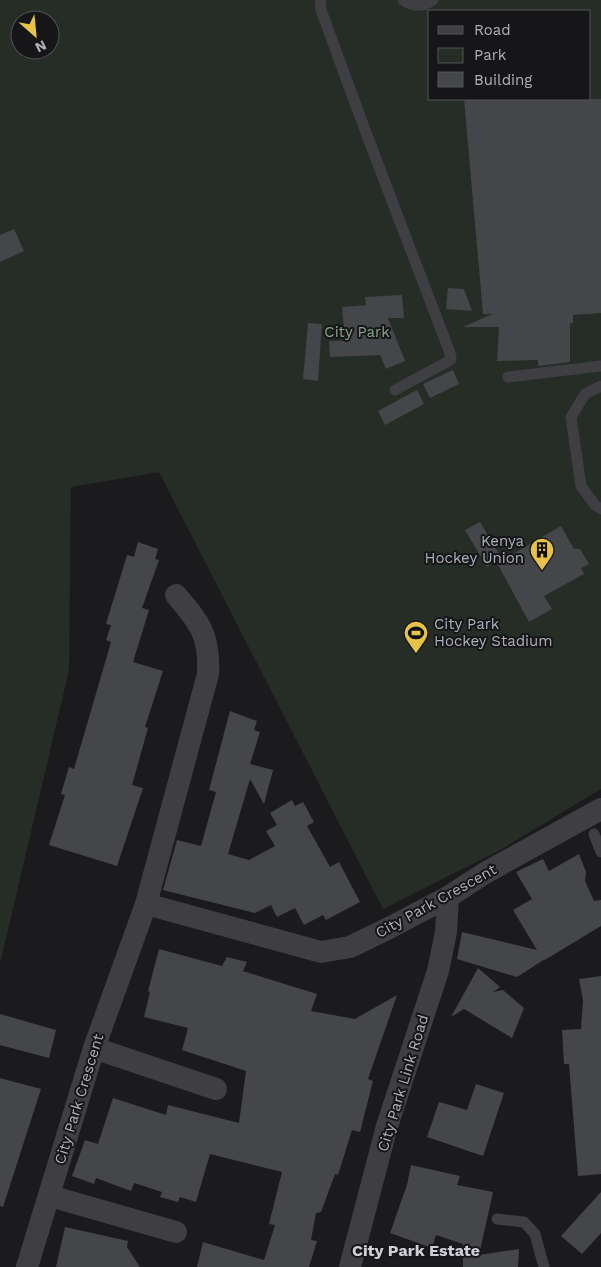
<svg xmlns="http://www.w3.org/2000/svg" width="601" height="1267" font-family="'Work Sans',sans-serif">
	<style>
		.green { fill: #252d26; fill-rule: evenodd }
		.building { fill: #45464a }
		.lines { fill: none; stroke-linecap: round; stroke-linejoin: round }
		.service { stroke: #3e3e43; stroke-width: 11 }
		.minor { stroke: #3e3e43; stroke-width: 22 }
		.labels { text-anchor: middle; stroke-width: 4; stroke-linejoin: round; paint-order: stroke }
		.park-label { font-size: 15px; fill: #87a58b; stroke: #161618 }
		.poi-label { font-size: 15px; fill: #aeb1bb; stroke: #161618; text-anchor: end }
		.street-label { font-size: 15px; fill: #aeb1bb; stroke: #161618 }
		.neighbourhood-label { font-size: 16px; font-weight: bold; fill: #cfd0d7; stroke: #161618 }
	</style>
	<rect width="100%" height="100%" fill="#1b1b1d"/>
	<!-- green -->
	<path class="green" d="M0,0H601V789L502,849L383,909L159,472L71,487L69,670L0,964ZM430,11H590V99H430ZM20,20H50V50H20Z"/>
	<!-- building -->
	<g class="building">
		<path d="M464,99H601V313L573,315V323H570V362L538,366V360L497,361L499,327H463L492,314H483Z"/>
		<path d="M14,229L24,251L0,262V235Z"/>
		<path d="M448,288L464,289L472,311L446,309Z"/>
		<path d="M402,295L404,318H388L405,361L386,369L380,355L330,357L329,341H345L342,307L366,305L365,297Z"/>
		<path d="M308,323L322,324L318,381L303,379Z"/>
		<path d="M453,370L459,384L430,398L423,384Z"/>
		<path d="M417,390L424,404L385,425L378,411Z"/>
		<path d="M480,522L501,557L487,567L465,530Z"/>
		<path d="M561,526L574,549H580L589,564L581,568L584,574L544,596L552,609L529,622L497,563Z"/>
		<path d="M138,542L158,549L155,559L159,560L142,608L149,610L133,662L163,671L145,727L148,728L132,785L143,788L117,866L49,845L65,795L61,794L69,767L74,769L111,642L106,640L111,625L106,624L127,555L134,557Z"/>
		<path d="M230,711L257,721L254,730L260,732L250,764L273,770L264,804L250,779L228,854L249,860L275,846L266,831L277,825L270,813L292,800L295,806L303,802L314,822L307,826L330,867L339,862L360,902L326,920L323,915L304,925L295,908L277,917L271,905L255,913L163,890L177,840L201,846L216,792L209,790Z"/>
		<path d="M579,854L586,872L585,881L594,901L601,900V926L543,961L542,959V961L517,977L457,959L462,932L537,950L513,910L532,899L516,872L543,859L549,871Z"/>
		<path d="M159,949L222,966L227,957L247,962L243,971L317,994L311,1011L355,1019L397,995L368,1079L373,1081L360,1132L352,1130L338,1175L335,1174L321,1212L316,1213L311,1240L317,1241L309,1267H197L203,1242L264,1260L275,1225L269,1224L282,1172L210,1154L196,1202L180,1197L178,1202L160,1197L162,1192L134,1183L131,1191L96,1178L94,1184L72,1176L85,1140L98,1144L113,1098L166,1115L168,1105L239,1123L246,1071L182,1050L188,1028L144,1017L150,992L148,991Z"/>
		<path d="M478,968L500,987L493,992L503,990L524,1008L512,1038L464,1009L451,1017Z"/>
		<path d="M601,976V1174L578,1176L569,1064H564L562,1030L581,1029L583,1000L579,979Z"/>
		<path d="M0,1014L56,1030L49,1058L0,1045Z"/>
		<path d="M0,1078L41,1089L3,1207L0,1206Z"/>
		<path d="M476,1084L504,1093L483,1156L427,1137L439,1102L467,1110Z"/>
		<path d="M411,1165L460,1176L457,1185L493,1192L479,1255L519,1249L518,1267H463V1244L436,1235L432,1248L390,1233L407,1185Z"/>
		<path d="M601,1192V1233L582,1254L561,1236Z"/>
		<path d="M65,1227L128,1241L127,1247L140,1267H56Z"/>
	</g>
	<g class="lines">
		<!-- service -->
		<g class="service">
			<path d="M320,0L321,10L365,130L450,353L451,359L447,362L395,390"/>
			<path d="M403,0C413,7 423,7 433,0"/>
			<path d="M508,377L601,366"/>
			<path d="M601,386L585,394L571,417L581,486L595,505L601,509"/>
			<path d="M594,834L601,852"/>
			<path d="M497,1219L524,1222L535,1234L544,1267"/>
		</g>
		<!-- minor -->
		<g class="minor">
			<path d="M146,904L321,952L350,947L391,927L448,897L485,873L601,809"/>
			<path d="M94,1048L216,1089"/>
			<path d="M50,1196L176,1232"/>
			<path d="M27,1267L94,1048L146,904L208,674C210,635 200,623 176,595"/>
			<path d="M350,1267L387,1126L438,971L446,932L448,897"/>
		</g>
	</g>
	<!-- icons -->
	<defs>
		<symbol id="building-pin" viewBox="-11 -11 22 30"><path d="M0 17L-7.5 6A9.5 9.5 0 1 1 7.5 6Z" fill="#e7c248" stroke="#161618"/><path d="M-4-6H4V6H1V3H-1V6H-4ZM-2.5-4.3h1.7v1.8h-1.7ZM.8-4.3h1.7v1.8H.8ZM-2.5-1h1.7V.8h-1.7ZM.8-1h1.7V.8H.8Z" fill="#111"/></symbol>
		<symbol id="stadium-pin" viewBox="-11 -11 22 30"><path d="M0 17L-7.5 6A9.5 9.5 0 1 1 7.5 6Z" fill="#e7c248" stroke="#161618"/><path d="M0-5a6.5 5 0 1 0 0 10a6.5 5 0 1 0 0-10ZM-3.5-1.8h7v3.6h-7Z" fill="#111"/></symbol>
	</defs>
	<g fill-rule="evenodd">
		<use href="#building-pin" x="528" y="536" width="28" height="38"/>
		<use href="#stadium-pin" x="402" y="619" width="28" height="38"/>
	</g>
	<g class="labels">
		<!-- park labels -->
		<g class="park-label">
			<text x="357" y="337">City Park</text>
		</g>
		<!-- poi labels -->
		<g class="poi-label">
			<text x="524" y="546">Kenya<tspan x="524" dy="17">Hockey Union</tspan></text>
			<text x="434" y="629" text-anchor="start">City Park<tspan x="434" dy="17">Hockey Stadium</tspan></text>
		</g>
		<!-- street labels -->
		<g class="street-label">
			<text transform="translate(436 901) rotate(-29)" y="5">City Park Crescent</text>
			<text transform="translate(403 1083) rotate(-73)" y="5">City Park Link Road</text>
			<text transform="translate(79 1099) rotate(-73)" y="5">City Park Crescent</text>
		</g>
		<!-- neighbourhood labels -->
		<g class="neighbourhood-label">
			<text x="416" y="1256">City Park Estate</text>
		</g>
	</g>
	<!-- legend -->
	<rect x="428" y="10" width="162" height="90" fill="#161618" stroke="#535459"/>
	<rect x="438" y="26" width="25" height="8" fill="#3e3e43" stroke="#535459"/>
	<text x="474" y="35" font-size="15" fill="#aeb1bb">Road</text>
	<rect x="438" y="48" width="25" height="15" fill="#252d26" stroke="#535459"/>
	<text x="474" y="60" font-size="15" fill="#aeb1bb">Park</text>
	<rect x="438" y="72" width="25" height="15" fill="#45464a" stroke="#535459"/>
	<text x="474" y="85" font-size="15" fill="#aeb1bb">Building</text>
	<!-- north arrow -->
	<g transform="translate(35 35) rotate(153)"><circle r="24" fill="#161618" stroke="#535459"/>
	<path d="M0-4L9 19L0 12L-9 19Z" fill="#e7c248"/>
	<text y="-8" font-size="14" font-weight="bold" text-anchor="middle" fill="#aeb1bb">N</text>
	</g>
</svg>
